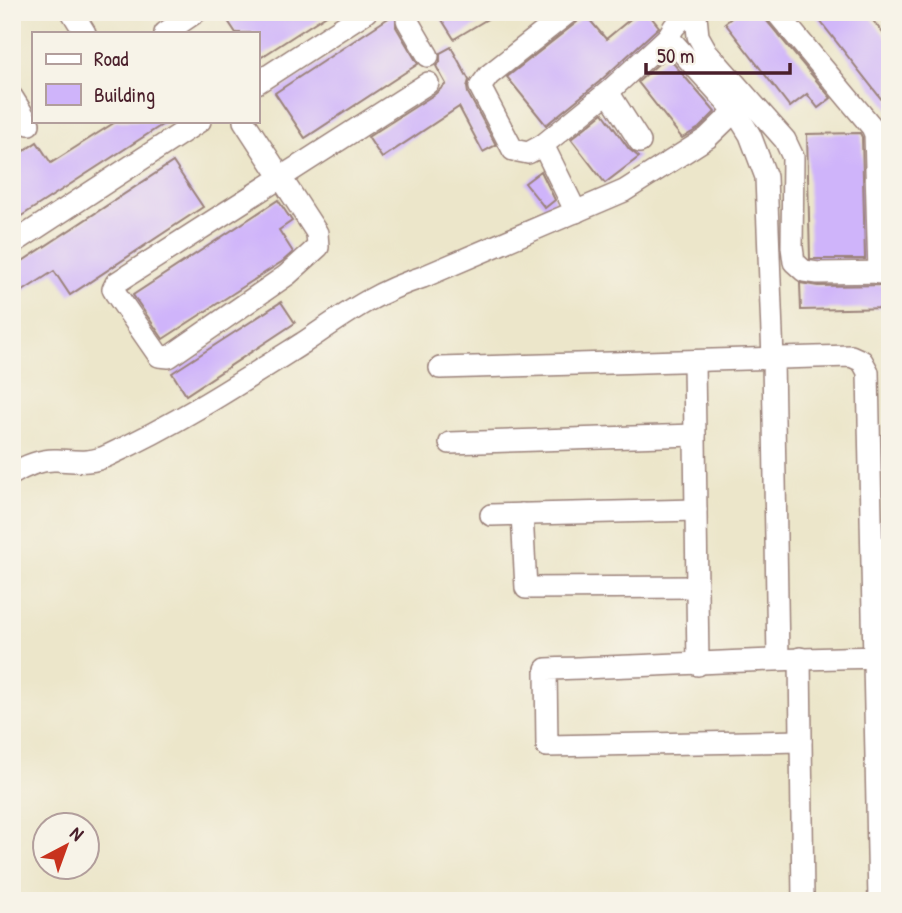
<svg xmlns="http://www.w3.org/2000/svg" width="902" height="913" font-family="'Patrick Hand',sans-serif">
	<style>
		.building { fill: #cfb4fa }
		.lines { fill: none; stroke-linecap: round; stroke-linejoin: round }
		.minor-casing { stroke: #9b827a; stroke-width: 24 }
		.minor { stroke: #fff; stroke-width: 21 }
	</style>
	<rect width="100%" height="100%" fill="#f7f3e8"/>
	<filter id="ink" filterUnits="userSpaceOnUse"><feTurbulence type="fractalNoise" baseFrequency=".0143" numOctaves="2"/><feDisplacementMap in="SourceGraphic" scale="14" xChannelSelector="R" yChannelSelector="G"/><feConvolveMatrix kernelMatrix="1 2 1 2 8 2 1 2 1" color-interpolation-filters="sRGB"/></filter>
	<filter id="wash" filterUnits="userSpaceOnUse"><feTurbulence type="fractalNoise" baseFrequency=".00686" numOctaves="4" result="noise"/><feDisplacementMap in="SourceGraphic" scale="28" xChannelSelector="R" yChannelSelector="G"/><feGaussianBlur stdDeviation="1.57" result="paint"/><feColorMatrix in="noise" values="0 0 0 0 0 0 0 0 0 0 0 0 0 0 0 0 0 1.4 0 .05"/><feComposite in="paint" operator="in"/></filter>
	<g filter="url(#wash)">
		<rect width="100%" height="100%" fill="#ece6ca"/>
		<g id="blocks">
			<!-- building -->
			<g class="building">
				<path d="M222,12H331L257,60V33H236Z"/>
				<path d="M437,12H499L454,39Z"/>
				<path d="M583,12L606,39L639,12H647L659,27L599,82L546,125L507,77L577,22Z"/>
				<path d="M739,12H763L766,20L831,98L818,108L807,94L790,107L725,23Z"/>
				<path d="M813,12H866L890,42V110Z"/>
				<path d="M396,13V27L418,64L305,138L275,93Z"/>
				<path d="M451,47L469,80L467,87L468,93L496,145L483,152L459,107L382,158L368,137L435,94L446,84L436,66L440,62V53Z"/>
				<path d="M667,56L715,112L699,128L682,138L638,82Z"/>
				<path d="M603,113L629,149L639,157L605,183L571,139Z"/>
				<path d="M117,121H168L12,222V159L37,142L51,163Z"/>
				<path d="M860,133L862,137L865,259H810L807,134Z"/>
				<path d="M173,162L203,207L70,295L54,271L12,298V268Z"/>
				<path d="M541,171L555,200L545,208L525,183Z"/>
				<path d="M278,200L292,221L279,230L293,252L283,261L163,339L133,295Z"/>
				<path d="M800,283L818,286L890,285V308L801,310Z"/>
				<path d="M281,302L295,323L186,395L172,373Z"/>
			</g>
		</g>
	</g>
	<g filter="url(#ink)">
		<use href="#blocks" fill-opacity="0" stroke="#9b827a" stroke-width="2"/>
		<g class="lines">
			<defs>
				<g id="minor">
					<path d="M72,12L85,33"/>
					<path d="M569,12L489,75L480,87L513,150L528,153L543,145L608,92L668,37"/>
					<path d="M688,12L674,27L668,37L735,111L750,135L766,177L773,359L778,659"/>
					<path d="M694,12L696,16L698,36L707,52L785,140L793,157L792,247L794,262L804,271L818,273L890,272"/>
					<path d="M776,12L872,127L875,134L879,273"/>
					<path d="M407,20L428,56"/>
					<path d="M165,33L196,12"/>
					<path d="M257,83L366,12"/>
					<path d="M608,92L640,142"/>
					<path d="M12,97L29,124"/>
					<path d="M244,121L317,233L318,247L287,275L169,357L159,356L116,294L113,289L116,283L428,83"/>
					<path d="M543,145L576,212"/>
					<path d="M12,244L200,121"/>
					<path d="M694,361L698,665"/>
					<path d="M440,368L851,356L862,361L868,372L879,901"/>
					<path d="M450,443L695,435"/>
					<path d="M12,474C25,466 41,459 57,460C76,461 91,464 109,455C177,424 240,383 303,343C346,314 373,293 423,277L624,191L707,138L735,111"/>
					<path d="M522,514L526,588L697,587"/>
					<path d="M491,515L696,510"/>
					<path d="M800,658L803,901"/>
					<path d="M801,741L547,746L546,669C660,666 774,658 888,657"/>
				</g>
			</defs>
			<!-- minor casing -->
			<use href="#minor" class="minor-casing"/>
			<!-- minor -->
			<use href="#minor" class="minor"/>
		</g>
	</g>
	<!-- margin -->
	<rect width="902" height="913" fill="none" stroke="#f7f3e8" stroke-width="42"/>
	<!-- legend -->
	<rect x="32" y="32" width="228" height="91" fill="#f7f3e8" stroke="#b29e9c" stroke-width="2"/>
	<rect x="46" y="54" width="35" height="10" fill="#ffffff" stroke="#b29e9c" stroke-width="2"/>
	<text x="94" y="66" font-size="21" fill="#4a1f2b">Road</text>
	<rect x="46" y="84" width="35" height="21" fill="#cfb4fa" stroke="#b29e9c" stroke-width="2"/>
	<text x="94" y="102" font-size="21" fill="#4a1f2b">Building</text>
	<!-- north arrow -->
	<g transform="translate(66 846) rotate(41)"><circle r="33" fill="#f7f3e8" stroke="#b29e9c" stroke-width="2"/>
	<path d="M0-5L12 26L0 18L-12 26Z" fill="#c8321e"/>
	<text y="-10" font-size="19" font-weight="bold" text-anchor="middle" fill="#4a1f2b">N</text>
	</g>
	<!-- scale -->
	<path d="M646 63v10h144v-10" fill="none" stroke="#4a1f2b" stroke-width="3.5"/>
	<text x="657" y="63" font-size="21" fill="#4a1f2b" stroke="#f7f3e8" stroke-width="5" paint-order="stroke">50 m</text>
</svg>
